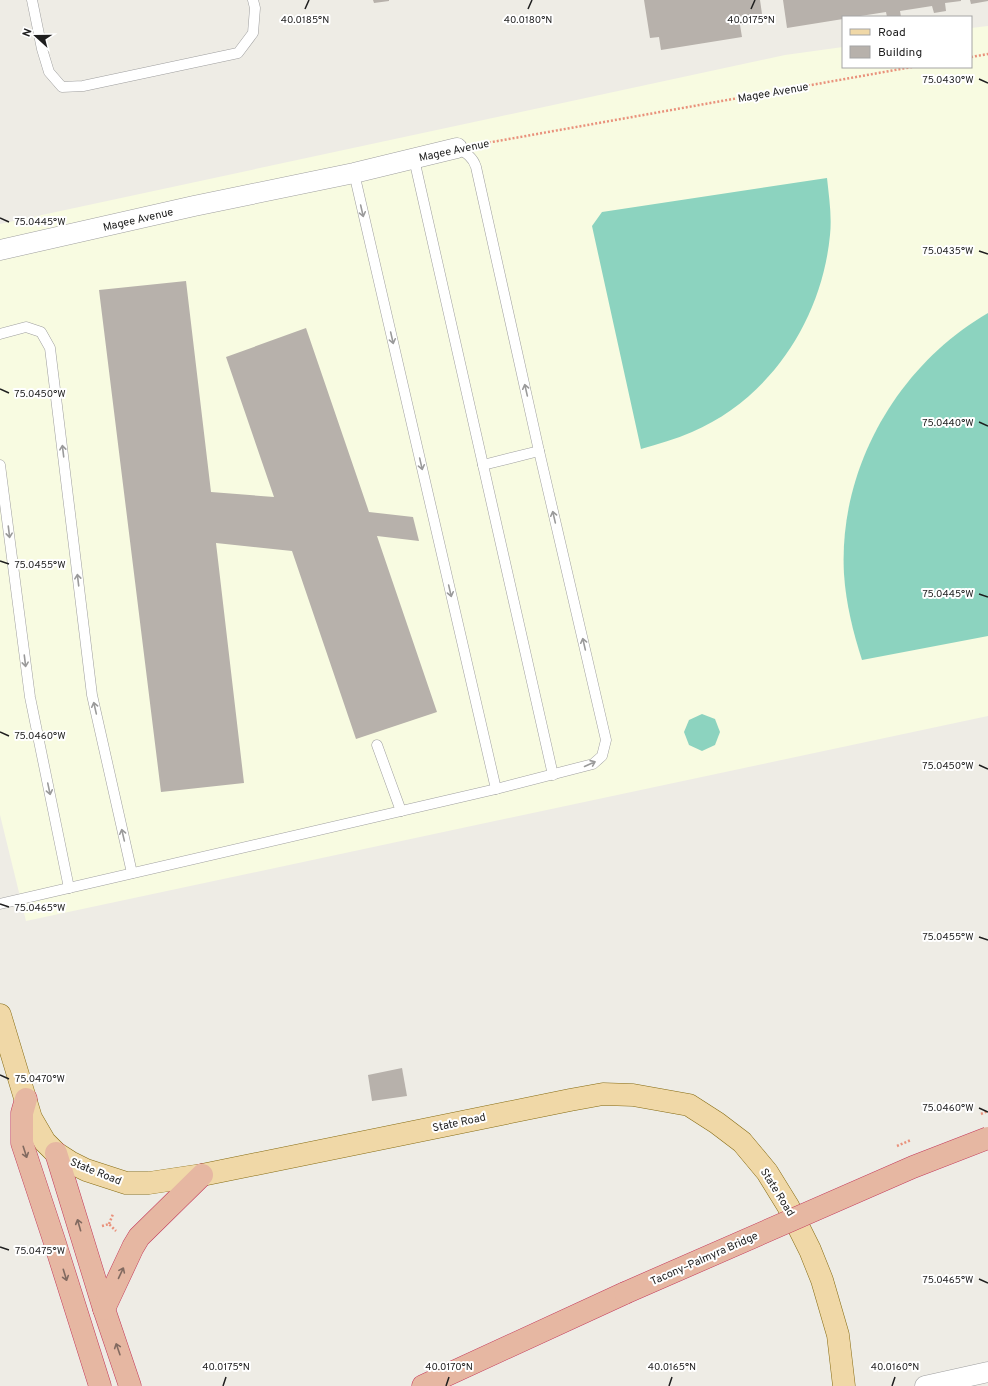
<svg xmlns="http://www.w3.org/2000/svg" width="988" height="1386" font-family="Overpass,sans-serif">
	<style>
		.education { fill: #f8fbe1 }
		.pitch { fill: #8cd3bf }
		.building { fill: #b7b1ab }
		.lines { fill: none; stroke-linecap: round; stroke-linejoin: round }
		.service-casing { stroke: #9f9f9f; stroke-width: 11 }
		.minor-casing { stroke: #9f9f9f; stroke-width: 21 }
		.primary-casing { stroke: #866b12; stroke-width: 23 }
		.trunk-casing { stroke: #c4395b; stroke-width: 23 }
		.path { stroke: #e9917b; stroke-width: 2.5; stroke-dasharray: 2 2; stroke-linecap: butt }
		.service { stroke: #fff; stroke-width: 10 }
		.minor { stroke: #fff; stroke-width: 20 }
		.primary { stroke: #f0d8a7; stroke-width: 22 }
		.trunk { stroke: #e6b7a2; stroke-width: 22 }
		.trunk-bridge-casing { stroke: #c4395b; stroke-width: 23; stroke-linecap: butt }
		.path-bridge { stroke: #e9917b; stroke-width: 2.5; stroke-dasharray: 2 2; stroke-linecap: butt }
		.trunk-bridge { stroke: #e6b7a2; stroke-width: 22 }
		.oneway { stroke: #9a9a9a }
		.oneway2 { stroke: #826a60 }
		.ticks { fill: none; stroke: #1e1e1e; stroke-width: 1.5 }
		.labels { text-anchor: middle; stroke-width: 4; stroke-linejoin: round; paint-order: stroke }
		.street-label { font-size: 11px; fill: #1e1e1e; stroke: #fff }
		.ticks-label { font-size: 10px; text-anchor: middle; fill: #1e1e1e; stroke: #fff; stroke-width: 4; stroke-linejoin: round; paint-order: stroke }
	</style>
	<rect width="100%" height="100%" fill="#eeece5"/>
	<!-- education -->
	<path class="education" d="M988,26V716L26,921L0,815V224L785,55L843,47V67H971V28Z"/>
	<!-- pitch -->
	<g class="pitch">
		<path d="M827,178C829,197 832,216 830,235C822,319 771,398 692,432C676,439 658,444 641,449L592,226L602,212Z"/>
		<path d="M988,313V636L862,660C853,632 846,604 844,574C838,468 898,365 988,313Z"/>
		<path d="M702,714L715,719L720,732L715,745L702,751L689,745L684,732L689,720Z"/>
	</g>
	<!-- building -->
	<g class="building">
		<path d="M373,0H389V1L374,3Z"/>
		<path d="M644,0H760L763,21L740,25L742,37L661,50L659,37L650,38Z"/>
		<path d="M783,0H961V1L945,3L946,11L934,13L932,6L900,11L901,17H887L886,12L854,17H843V19L787,28Z"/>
		<path d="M970,0H988V1L971,4Z"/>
		<path d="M186,281L211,492L274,497L226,357L306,328L369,512L413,517L419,541L377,536L437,712L356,739L292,551L216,543L244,783L161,792L99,290Z"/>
		<path d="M402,1068L407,1096L372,1101L368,1075Z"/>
	</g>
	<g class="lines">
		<defs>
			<g id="service">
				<path d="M32,0L42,49L49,72L62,87L83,86L238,53L253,33L255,8L253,0"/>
				<path d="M414,159L553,775"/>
				<path d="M354,173L496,789"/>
				<path d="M0,334L26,327L41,332L50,348L92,695L132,873"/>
				<path d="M0,465L30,697L69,888"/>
				<path d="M483,465L539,451"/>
				<path d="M377,745L401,811"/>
				<path d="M0,904L496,789L593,764L602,756L606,740L539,451L476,167C473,157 466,153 457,148"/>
			</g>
			<g id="minor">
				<path d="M0,250L194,206L354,173L457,148"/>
				<path d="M925,1386L988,1372"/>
			</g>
			<path id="primary" d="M0,1015L31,1118L45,1142L56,1153L70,1162L86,1170L126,1183H149L202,1175L570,1100L603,1094L633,1095L689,1105L717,1123L742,1142L767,1172L788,1206L810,1250L822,1280L838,1335L844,1386"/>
			<g id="trunk">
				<path d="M26,1099L22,1113V1143L54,1240L100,1386"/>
				<path d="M56,1153L104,1309L130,1386"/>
				<path d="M104,1309L133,1247L139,1237L202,1175"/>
				<path d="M423,1386L625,1293"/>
			</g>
		</defs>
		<!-- service casing -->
		<use href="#service" class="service-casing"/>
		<!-- minor casing -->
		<use href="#minor" class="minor-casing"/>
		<!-- primary casing -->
		<use href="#primary" class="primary-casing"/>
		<!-- trunk casing -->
		<use href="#trunk" class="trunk-casing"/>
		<!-- path -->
		<g class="path">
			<path d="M971,57L988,54"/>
			<path d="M481,144L912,67"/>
			<path d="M109,1224L113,1214"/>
			<path d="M102,1226L109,1224L116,1231"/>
		</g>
		<!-- service -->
		<use href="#service" class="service"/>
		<!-- minor -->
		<use href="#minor" class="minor"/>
		<!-- primary -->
		<use href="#primary" class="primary"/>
		<!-- trunk -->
		<use href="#trunk" class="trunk"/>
		<defs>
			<path id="trunk-bridge" d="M625,1293L913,1167L988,1138"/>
		</defs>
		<!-- trunk-bridge casing -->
		<use href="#trunk-bridge" class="trunk-bridge-casing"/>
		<!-- path-bridge -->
		<g class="path-bridge">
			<path d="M981,1114L988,1111"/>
			<path d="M897,1146L911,1140"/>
		</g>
		<!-- trunk-bridge -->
		<use href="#trunk-bridge" class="trunk-bridge"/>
	</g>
	<!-- one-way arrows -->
	<defs><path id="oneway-shaft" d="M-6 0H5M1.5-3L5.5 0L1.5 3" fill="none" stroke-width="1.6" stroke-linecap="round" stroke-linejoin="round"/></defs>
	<g class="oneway">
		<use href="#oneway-shaft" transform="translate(362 211) rotate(77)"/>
		<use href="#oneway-shaft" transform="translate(392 338) rotate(77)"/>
		<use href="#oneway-shaft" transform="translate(526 390) rotate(-103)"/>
		<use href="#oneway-shaft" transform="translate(63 451) rotate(-97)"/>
		<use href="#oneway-shaft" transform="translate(421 464) rotate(77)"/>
		<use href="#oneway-shaft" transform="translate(554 517) rotate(-103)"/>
		<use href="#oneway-shaft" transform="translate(9 532) rotate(83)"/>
		<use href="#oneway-shaft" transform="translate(78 580) rotate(-97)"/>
		<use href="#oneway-shaft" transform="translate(450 591) rotate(77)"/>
		<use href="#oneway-shaft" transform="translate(584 644) rotate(-103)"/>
		<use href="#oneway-shaft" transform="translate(25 661) rotate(83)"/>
		<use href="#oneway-shaft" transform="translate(95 708) rotate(-103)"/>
		<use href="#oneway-shaft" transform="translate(590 764) rotate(-24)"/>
		<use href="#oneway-shaft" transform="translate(49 789) rotate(78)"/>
		<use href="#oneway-shaft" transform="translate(123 835) rotate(-103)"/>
	</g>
	<g class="oneway2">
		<use href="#oneway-shaft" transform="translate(25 1152) rotate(72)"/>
		<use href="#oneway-shaft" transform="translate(79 1225) rotate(-106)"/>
		<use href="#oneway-shaft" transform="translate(121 1273) rotate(-65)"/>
		<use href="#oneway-shaft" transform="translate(65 1275) rotate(73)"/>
		<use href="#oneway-shaft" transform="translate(118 1349) rotate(-109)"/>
	</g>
	<!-- ticks -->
	<path class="ticks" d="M305,9L309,0M528,9L532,0M751,9L755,0M979,79L988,83M0,218L9,222M979,251L988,254M0,389L9,393M979,422L988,426M0,561L9,564M979,594L988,597M0,732L9,736M979,765L988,769M0,904L9,907M979,937L988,940M0,1075L9,1079M979,1108L988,1112M0,1247L9,1250M979,1279L988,1283M223,1386L226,1377M446,1386L449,1377M669,1386L672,1377M892,1386L895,1377"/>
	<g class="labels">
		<!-- street labels -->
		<g class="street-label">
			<text transform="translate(773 92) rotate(-10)" y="4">Magee Avenue</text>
			<text transform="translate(454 150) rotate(-12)" y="4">Magee Avenue</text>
			<text transform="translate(138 219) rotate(-13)" y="4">Magee Avenue</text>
			<text transform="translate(459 1122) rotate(-12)" y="4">State Road</text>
			<text transform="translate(96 1171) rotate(22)" y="4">State Road</text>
			<text transform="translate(778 1192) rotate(58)" y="4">State Road</text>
			<text transform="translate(704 1258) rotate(-24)" y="4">Tacony–Palmyra Bridge</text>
		</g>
	</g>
	<g class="ticks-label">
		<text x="751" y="23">40.0175°N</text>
		<text x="305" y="23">40.0185°N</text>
		<text x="528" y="23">40.0180°N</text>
		<text x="948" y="83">75.0430°W</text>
		<text x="40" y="225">75.0445°W</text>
		<text x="948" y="254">75.0435°W</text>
		<text x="40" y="397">75.0450°W</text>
		<text x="948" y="426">75.0440°W</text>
		<text x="40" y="568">75.0455°W</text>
		<text x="948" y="597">75.0445°W</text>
		<text x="40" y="739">75.0460°W</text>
		<text x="948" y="769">75.0450°W</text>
		<text x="40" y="911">75.0465°W</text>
		<text x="948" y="940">75.0455°W</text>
		<text x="40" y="1082">75.0470°W</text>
		<text x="948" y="1111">75.0460°W</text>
		<text x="40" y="1254">75.0475°W</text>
		<text x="948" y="1283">75.0465°W</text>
		<text x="226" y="1370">40.0175°N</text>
		<text x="449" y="1370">40.0170°N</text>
		<text x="672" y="1370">40.0165°N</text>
		<text x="895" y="1370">40.0160°N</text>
	</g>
	<!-- legend -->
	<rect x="842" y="16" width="130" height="52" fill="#ffffff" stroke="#a5a5a5"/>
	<rect x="850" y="29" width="20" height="6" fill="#f0d8a7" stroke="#a5a5a5"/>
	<text x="878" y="36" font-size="12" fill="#1e1e1e">Road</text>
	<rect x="850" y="46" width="20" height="12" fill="#b7b1ab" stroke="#a5a5a5"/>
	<text x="878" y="56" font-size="12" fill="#1e1e1e">Building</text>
	<!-- north arrow -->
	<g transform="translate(36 36) rotate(291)" stroke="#ffffff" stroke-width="3" paint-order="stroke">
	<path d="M0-3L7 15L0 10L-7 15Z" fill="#1e1e1e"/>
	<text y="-6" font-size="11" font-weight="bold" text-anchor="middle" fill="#1e1e1e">N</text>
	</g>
</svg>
